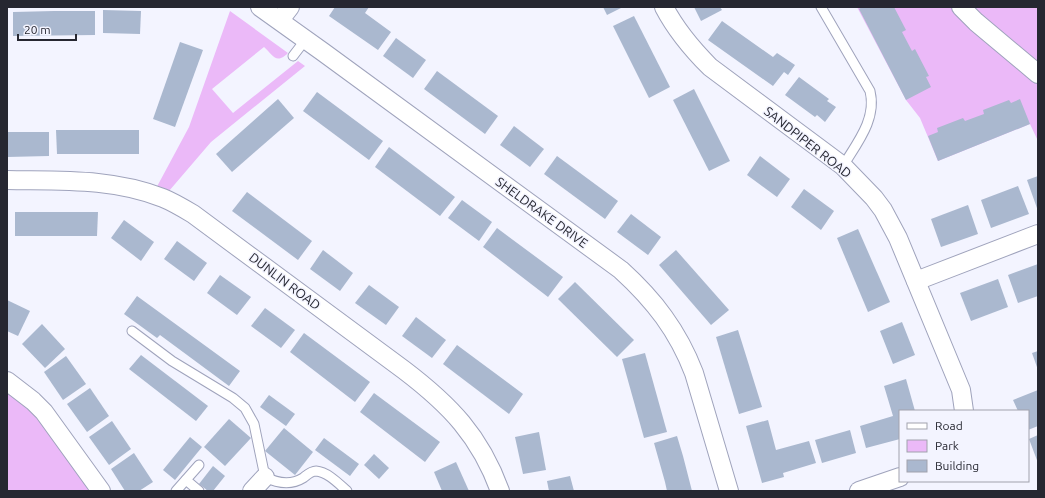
<svg xmlns="http://www.w3.org/2000/svg" width="1045" height="498" font-family="Ubuntu,sans-serif">
	<style>
		.green { fill: #ebb9f8 }
		.building { fill: #aab8cf }
		.lines { fill: none; stroke-linecap: round; stroke-linejoin: round }
		.service-casing { stroke: #9fa3bc; stroke-width: 11 }
		.minor-casing { stroke: #9fa3bc; stroke-width: 20 }
		.service { stroke: #fff; stroke-width: 9 }
		.minor { stroke: #fff; stroke-width: 18 }
		.labels { text-anchor: middle; stroke-width: 3; stroke-linejoin: round; paint-order: stroke }
		.street-label { font-size: 13px; fill: #262731; stroke: #f3f4ff }
	</style>
	<rect width="100%" height="100%" fill="#f3f4ff"/>
	<!-- green -->
	<g class="green">
		<path d="M857,7H1038V141L1030,124L938,161L920,118L906,100Z"/>
		<path d="M230,11L288,53C276,65 273,55 264,47L212,89L233,113L298,61L305,66L211,142L163,198L153,194L189,127Z"/>
		<path d="M7,387L32,412L62,450L91,491H7Z"/>
	</g>
	<!-- building -->
	<g class="building">
		<path d="M335,7H369L365,13L391,32L378,50L329,16Z"/>
		<path d="M603,7H623L607,15Z"/>
		<path d="M694,7H720L722,10L701,21Z"/>
		<path d="M862,7H894L906,30L902,32L912,51L915,49L929,76L926,77L931,87L906,100L859,9Z"/>
		<path d="M103,10L141,11L140,34L103,33Z"/>
		<path d="M54,11H95V35L13,36V12Z"/>
		<path d="M634,16L670,87L649,98L613,26Z"/>
		<path d="M722,21L773,57L777,53L795,65L788,75L784,72L773,86L708,40Z"/>
		<path d="M396,38L426,60L413,78L383,56Z"/>
		<path d="M180,42L203,50L175,127L153,119Z"/>
		<path d="M437,71L498,116L485,134L424,89Z"/>
		<path d="M799,77L829,99L827,101L836,107L825,122L817,115L815,117L785,95Z"/>
		<path d="M694,89L730,161L709,171L673,100Z"/>
		<path d="M317,92L383,141L369,160L303,111Z"/>
		<path d="M278,99L294,118L232,172L216,154Z"/>
		<path d="M1020,99L1030,124L938,161L928,136L938,132L937,128L963,118L965,121L984,114L983,110L1009,100L1011,103Z"/>
		<path d="M514,126L544,149L530,167L500,145Z"/>
		<path d="M56,130H139V154H57Z"/>
		<path d="M7,132H49V156L7,157Z"/>
		<path d="M389,147L455,197L440,216L375,167Z"/>
		<path d="M557,156L618,201L605,219L544,174Z"/>
		<path d="M760,156L790,179L777,197L747,175Z"/>
		<path d="M1038,176V211L1027,180Z"/>
		<path d="M1018,186L1029,214L991,228L981,200Z"/>
		<path d="M804,189L834,211L821,230L791,207Z"/>
		<path d="M247,192L312,241L298,260L232,211Z"/>
		<path d="M462,200L492,222L479,241L448,218Z"/>
		<path d="M968,205L978,234L941,247L931,219Z"/>
		<path d="M15,212H98L97,236H15Z"/>
		<path d="M631,214L661,237L648,255L617,232Z"/>
		<path d="M124,220L154,242L141,261L111,238Z"/>
		<path d="M497,228L563,277L548,297L483,247Z"/>
		<path d="M858,229L890,302L868,312L837,238Z"/>
		<path d="M177,241L207,263L194,281L164,259Z"/>
		<path d="M323,250L353,273L340,291L310,269Z"/>
		<path d="M676,250L729,310L711,325L659,265Z"/>
		<path d="M1038,264V296L1018,303L1008,275Z"/>
		<path d="M220,275L251,297L237,315L207,293Z"/>
		<path d="M998,279L1008,307L971,321L960,293Z"/>
		<path d="M575,282L634,340L617,357L558,299Z"/>
		<path d="M369,285L399,307L386,325L355,303Z"/>
		<path d="M137,296L240,371L229,386L160,335L157,338L124,314Z"/>
		<path d="M7,300L30,311L18,336L7,331Z"/>
		<path d="M265,308L295,330L281,348L251,326Z"/>
		<path d="M416,317L446,340L432,358L402,336Z"/>
		<path d="M902,322L915,355L893,364L880,331Z"/>
		<path d="M42,324L65,349L45,368L22,344Z"/>
		<path d="M738,330L762,407L739,414L716,337Z"/>
		<path d="M304,333L370,382L355,402L290,352Z"/>
		<path d="M457,345L523,394L509,414L443,364Z"/>
		<path d="M1038,351V370L1032,353Z"/>
		<path d="M645,353L667,432L644,438L622,359Z"/>
		<path d="M141,355L208,406L196,421L129,369Z"/>
		<path d="M66,356L86,384L63,400L44,372Z"/>
		<path d="M906,379L915,411H900V439L866,448L860,426L893,416L884,386Z"/>
		<path d="M90,388L109,416L87,432L67,404Z"/>
		<path d="M1038,390V426L1028,430V411H1018L1013,400Z"/>
		<path d="M374,393L440,442L425,462L360,412Z"/>
		<path d="M269,395L295,414L286,426L260,407Z"/>
		<path d="M229,419L251,438L225,466L204,447Z"/>
		<path d="M768,420L776,450L809,441L816,463L783,473L784,477L762,483L746,426Z"/>
		<path d="M112,421L131,449L109,465L89,437Z"/>
		<path d="M284,428L313,452L295,475L265,451Z"/>
		<path d="M850,430L856,453L822,463L815,440Z"/>
		<path d="M539,432L546,470L523,474L515,437Z"/>
		<path d="M1038,435V463L1029,439Z"/>
		<path d="M677,436L683,456L692,491H667L665,482L654,443Z"/>
		<path d="M190,437L202,447L175,480L163,470Z"/>
		<path d="M324,438L359,464L350,476L315,450Z"/>
		<path d="M134,453L153,482L139,491H125L111,469Z"/>
		<path d="M374,454L389,468L379,479L364,465Z"/>
		<path d="M456,462L469,491H442L434,472Z"/>
		<path d="M213,466L225,476L213,491H208L199,484Z"/>
		<path d="M570,476L574,491H549L547,481Z"/>
	</g>
	<g class="lines">
		<defs>
			<g id="service">
				<path d="M821,7L870,91C877,119 857,143 843,166"/>
				<path d="M293,56L306,39"/>
				<path d="M132,331L172,361L233,398L245,408L254,424L265,477C277,483 290,486 303,478C307,475 311,471 316,471C328,472 339,484 347,491"/>
				<path d="M186,480L199,491"/>
				<path d="M176,491L199,465"/>
			</g>
			<g id="minor">
				<path d="M260,7L323,52L621,270C654,300 678,331 694,373L729,491"/>
				<path d="M664,7C676,30 692,49 710,67L843,166L874,198L883,210L898,238L961,390L964,411"/>
				<path d="M961,7L976,22L1038,74"/>
				<path d="M280,20L290,7"/>
				<path d="M7,180C60,181 113,178 163,198C173,202 183,208 193,214L404,370C450,405 480,436 500,491"/>
				<path d="M916,281L1038,234"/>
				<path d="M7,381L33,401L44,412L101,491"/>
				<path d="M252,491L265,477"/>
				<path d="M859,491L900,477"/>
			</g>
		</defs>
		<!-- service casing -->
		<use href="#service" class="service-casing"/>
		<!-- minor casing -->
		<use href="#minor" class="minor-casing"/>
		<!-- service -->
		<use href="#service" class="service"/>
		<!-- minor -->
		<use href="#minor" class="minor"/>
	</g>
	<g class="labels">
		<!-- street labels -->
		<g class="street-label">
			<text transform="translate(808 142) rotate(38)" y="5">SANDPIPER ROAD</text>
			<text transform="translate(542 212) rotate(36)" y="5">SHELDRAKE DRIVE</text>
			<text transform="translate(285 281) rotate(37)" y="5">DUNLIN ROAD</text>
		</g>
	</g>
	<!-- border -->
	<rect width="1045" height="498" fill="none" stroke="#262731" stroke-width="16"/>
	<!-- legend -->
	<rect x="899" y="410" width="130" height="72" fill="#f3f4ff" stroke="#a1a2ad"/>
	<rect x="907" y="423" width="20" height="6" fill="#ffffff" stroke="#a1a2ad"/>
	<text x="935" y="430" font-size="12" fill="#262731">Road</text>
	<rect x="907" y="440" width="20" height="12" fill="#ebb9f8" stroke="#a1a2ad"/>
	<text x="935" y="450" font-size="12" fill="#262731">Park</text>
	<rect x="907" y="460" width="20" height="12" fill="#aab8cf" stroke="#a1a2ad"/>
	<text x="935" y="470" font-size="12" fill="#262731">Building</text>
	<!-- scale -->
	<path d="M18 34v6h58v-6" fill="none" stroke="#262731" stroke-width="2"/>
	<text x="24" y="34" font-size="12" fill="#262731" stroke="#f3f4ff" stroke-width="3" paint-order="stroke">20 m</text>
</svg>
